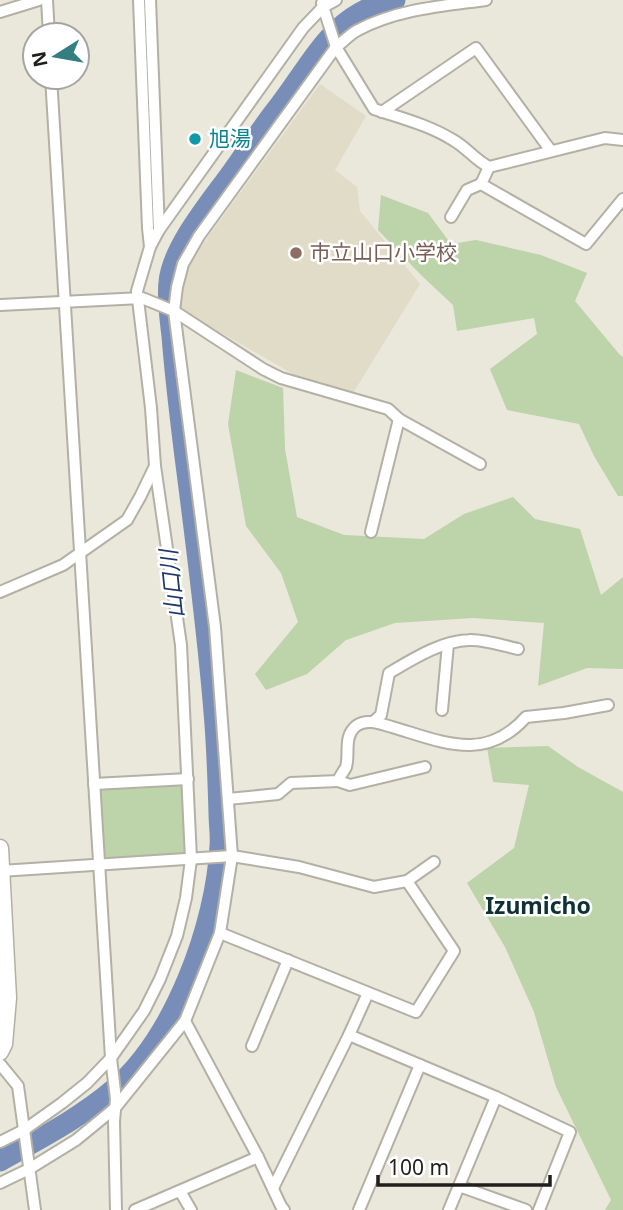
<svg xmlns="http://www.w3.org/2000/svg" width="623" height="1210" font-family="'Noto Sans','Noto Sans JP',sans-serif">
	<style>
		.built { fill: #e1dcc8 }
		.green { fill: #bdd3a9 }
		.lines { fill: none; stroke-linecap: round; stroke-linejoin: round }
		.river { stroke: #788eb8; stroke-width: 21 }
		.minor-casing { stroke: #b3b0a5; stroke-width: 14 }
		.primary-casing { stroke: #b3b0a5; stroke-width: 19 }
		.minor { stroke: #fff; stroke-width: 10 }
		.primary { stroke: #fff; stroke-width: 16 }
		.culture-dot { fill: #0f9aa8; stroke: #fff; stroke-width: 2.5 }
		.education-dot { fill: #8d6e63; stroke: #fff; stroke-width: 2.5 }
		.labels { text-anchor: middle; stroke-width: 5; stroke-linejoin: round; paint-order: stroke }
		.culture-label { font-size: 21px; fill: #0d838f; stroke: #fff; text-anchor: start }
		.education-label { font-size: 21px; fill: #785e54; stroke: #fff; text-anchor: start }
		.water-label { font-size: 23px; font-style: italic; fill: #1f376d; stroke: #fff }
		.neighbourhood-label { font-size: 23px; font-weight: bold; fill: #0e3133; stroke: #fff }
	</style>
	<rect width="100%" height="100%" fill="#eae7db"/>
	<!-- built -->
	<path class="built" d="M320,84L366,116L335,170L357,187L360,211L420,284L352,395L319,381L312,385L180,309L188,268L207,238Z"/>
	<!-- green -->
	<g class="green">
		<path d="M381,195L428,213L451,244L476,240L541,255L587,273L575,301L620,355L623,357V496H618L594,456L579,424L507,410L490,369L537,334L534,318L457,331L453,305L421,275L378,230Z"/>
		<path d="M236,370L283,388L285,449L297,517L344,535L424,539L464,514L513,497L535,519L580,529L601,595L623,577V669L587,668L538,686L544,623L473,618L395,623L346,640L307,674L266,690L255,674L298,622L281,573L246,526L228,424Z"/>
		<path d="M548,746L578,767L623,792V1210H605L611,1200L556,1087L534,1012L505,947L467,883L514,848L529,785L493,782L487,748Z"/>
		<path d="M184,783L186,855L104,860L100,788Z"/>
	</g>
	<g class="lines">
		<!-- river -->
		<path class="river" d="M0,1161C39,1139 80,1118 114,1089C175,1037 216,925 220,846C221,835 219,824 219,813C218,779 217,745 214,712C207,626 196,542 185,457C180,416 175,376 172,336C170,319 167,299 169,282C172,247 212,200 232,172C248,150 262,127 279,106C314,61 333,12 395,0"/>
		<defs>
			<g id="minor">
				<path d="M47,0L49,35"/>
				<path d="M139,0L148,228L150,247"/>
				<path d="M150,0L159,230"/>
				<path d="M322,3L336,47L374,109C401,118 429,125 453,140C466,147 475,160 489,167L605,138L623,140"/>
				<path d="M0,12L39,0"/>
				<path d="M51,77L111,1058L116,1099L114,1121L116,1210"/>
				<path d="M382,112L476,48L551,151"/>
				<path d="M489,167L481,184L586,244L623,199"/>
				<path d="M451,217L467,190L481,184"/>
				<path d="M0,305L142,298L174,311L263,369L281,378L388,409L399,419L480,464"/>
				<path d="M371,532L399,419"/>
				<path d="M0,592L63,565L127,520L140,497L155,466L151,408L137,291L150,247L159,230L303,28L323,7L336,0"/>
				<path d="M442,710L448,644"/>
				<path d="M373,722L381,715L389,673C413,659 441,641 469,640C483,639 504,646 518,649"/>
				<path d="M338,781L350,785L425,767"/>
				<path d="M94,784L188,779"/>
				<path d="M228,799L278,794L291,783L338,781C340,776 344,771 346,767C350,753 343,737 356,726C367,718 381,724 392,727C443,742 485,763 526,717L564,713L608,705"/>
				<path d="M0,871L232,856L299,867L374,887L407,881L434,862"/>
				<path d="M220,933L416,1012L454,951L407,881"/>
				<path d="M368,993L349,1035L496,1097L449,1210"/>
				<path d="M185,1021L258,1157L281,1206L284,1210"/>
				<path d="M252,1046L288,960"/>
				<path d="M0,1064L18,1086L35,1210"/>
				<path d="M496,1097L570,1132L539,1210"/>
				<path d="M0,1142L24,1130L62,1103L87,1083L111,1058L144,1011L160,979L177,936L186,898L191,859L181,645L155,466"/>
				<path d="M0,1183L29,1169L76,1140L115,1108L185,1021L220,933L232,856L215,627L174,311L177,287L183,264L199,236L336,47C343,42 350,34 358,30C398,9 442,6 486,0"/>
				<path d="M459,1186L526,1210"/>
				<path d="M273,1188L349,1035"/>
				<path d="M180,1191L191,1210"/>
				<path d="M135,1210L258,1157"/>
				<path d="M359,1210L420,1065"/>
			</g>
			<path id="primary" d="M0,848L8,998L4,1044L0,1052"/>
		</defs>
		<!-- minor casing -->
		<use href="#minor" class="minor-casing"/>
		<!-- primary casing -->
		<use href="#primary" class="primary-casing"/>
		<!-- minor -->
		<use href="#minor" class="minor"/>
		<!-- primary -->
		<use href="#primary" class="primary"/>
	</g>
	<!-- markers -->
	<circle class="culture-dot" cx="195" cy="139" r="7"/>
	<circle class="education-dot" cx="296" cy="253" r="7"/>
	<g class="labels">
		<!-- culture labels -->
		<g class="culture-label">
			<text x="209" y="146">旭湯</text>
		</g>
		<!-- education labels -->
		<g class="education-label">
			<text x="310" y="260">市立山口小学校</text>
		</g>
		<!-- water labels -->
		<g class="water-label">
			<text transform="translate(172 584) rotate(-96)" y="8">山口川</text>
		</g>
		<!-- neighbourhood labels -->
		<g class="neighbourhood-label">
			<text x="538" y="914">Izumicho</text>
		</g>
	</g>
	<!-- north arrow -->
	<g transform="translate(56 56) rotate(259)"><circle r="33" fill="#ffffff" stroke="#a6a5a4" stroke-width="2"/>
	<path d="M0-5L12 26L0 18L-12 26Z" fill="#347d81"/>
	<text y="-10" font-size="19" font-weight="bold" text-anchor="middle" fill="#201f1b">N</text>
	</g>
	<!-- scale -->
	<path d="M378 1175v10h172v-10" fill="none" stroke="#201f1b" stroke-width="3.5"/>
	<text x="388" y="1175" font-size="21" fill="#201f1b" stroke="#ffffff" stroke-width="5" paint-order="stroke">100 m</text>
</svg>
